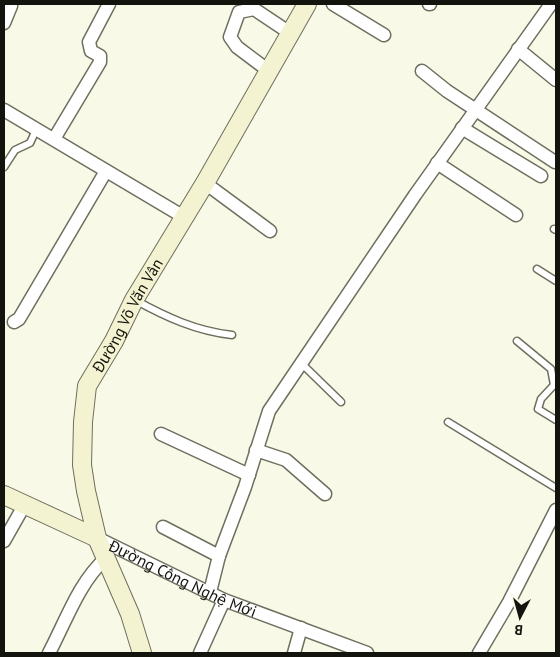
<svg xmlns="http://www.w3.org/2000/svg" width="560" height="657" font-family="'PT Sans',sans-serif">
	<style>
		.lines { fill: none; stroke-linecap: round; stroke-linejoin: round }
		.lane-casing { stroke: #6f6f5f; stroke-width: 9 }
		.street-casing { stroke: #6f6f5f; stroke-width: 15 }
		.secondary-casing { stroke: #6f6f5f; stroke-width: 20 }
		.lane { stroke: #fff; stroke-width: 6 }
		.street { stroke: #fff; stroke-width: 12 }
		.secondary { stroke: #f4f3d1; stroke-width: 18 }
		.labels { text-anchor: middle; stroke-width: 4; stroke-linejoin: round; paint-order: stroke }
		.street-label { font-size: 16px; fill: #14140e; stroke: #f9f9e7 }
	</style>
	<rect width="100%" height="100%" fill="#f9f9e7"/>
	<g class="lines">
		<defs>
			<g id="lane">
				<path d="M4,167L15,150L30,143L37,128"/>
				<path d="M554,229L556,230"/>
				<path d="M537,269L556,281"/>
				<path d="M135,300C166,317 196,331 232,335"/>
				<path d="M517,341L551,369L554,385L541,399L538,409L556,420"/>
				<path d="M301,363L341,402"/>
				<path d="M448,422L556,488"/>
			</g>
			<g id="street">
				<path d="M333,4L384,35"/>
				<path d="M429,4H430"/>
				<path d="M4,23L11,6"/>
				<path d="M518,49L556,80"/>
				<path d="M269,71L237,47L230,37L239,12L254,9L290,33"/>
				<path d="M422,71L447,91L555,162"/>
				<path d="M4,110L184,217"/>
				<path d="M462,128L541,176"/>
				<path d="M54,139L100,62V56L91,51L89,42L109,4"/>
				<path d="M437,163L516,215"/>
				<path d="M205,183L270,231"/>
				<path d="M14,322L19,319L106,171"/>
				<path d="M161,434L249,475"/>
				<path d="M256,450L286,460L325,494"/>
				<path d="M163,527L219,556"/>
				<path id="s1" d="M97,538L224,600L367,653"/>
				<path d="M4,541L25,504"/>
				<path d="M210,592L219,556L245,487L269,411L415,195L551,4"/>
				<path d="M49,653C66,621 79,582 106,558"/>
				<path d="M200,653L224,600"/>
				<path d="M294,653L301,628"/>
				<path d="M479,653L509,602L556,510"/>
			</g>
			<g id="secondary">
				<path d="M4,495L97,538"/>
				<path id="s2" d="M142,653L130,614L97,538L86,491L82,465L83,422L87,386L114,341L134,300L205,183L307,4"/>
			</g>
		</defs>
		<!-- lane casing -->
		<use href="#lane" class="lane-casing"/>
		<!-- street casing -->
		<use href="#street" class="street-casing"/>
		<!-- secondary casing -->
		<use href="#secondary" class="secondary-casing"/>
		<!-- lane -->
		<use href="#lane" class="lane"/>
		<!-- street -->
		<use href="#street" class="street"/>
		<!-- secondary -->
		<use href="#secondary" class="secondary"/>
	</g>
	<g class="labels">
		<!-- street labels -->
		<g class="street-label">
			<text dy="6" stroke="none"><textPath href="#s2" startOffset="359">Đường Võ Văn Vân</textPath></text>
			<text dy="6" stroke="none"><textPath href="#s1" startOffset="95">Đường Công Nghệ Mới</textPath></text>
		</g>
	</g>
	<!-- border -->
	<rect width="560" height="657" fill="none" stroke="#14140e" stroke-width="10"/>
	<!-- north arrow -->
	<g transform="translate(520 617) rotate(186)" stroke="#f9f9e7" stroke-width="4" paint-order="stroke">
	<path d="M0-4L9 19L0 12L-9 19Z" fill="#14140e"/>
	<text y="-8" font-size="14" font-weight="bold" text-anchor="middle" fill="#14140e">B</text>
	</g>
</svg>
